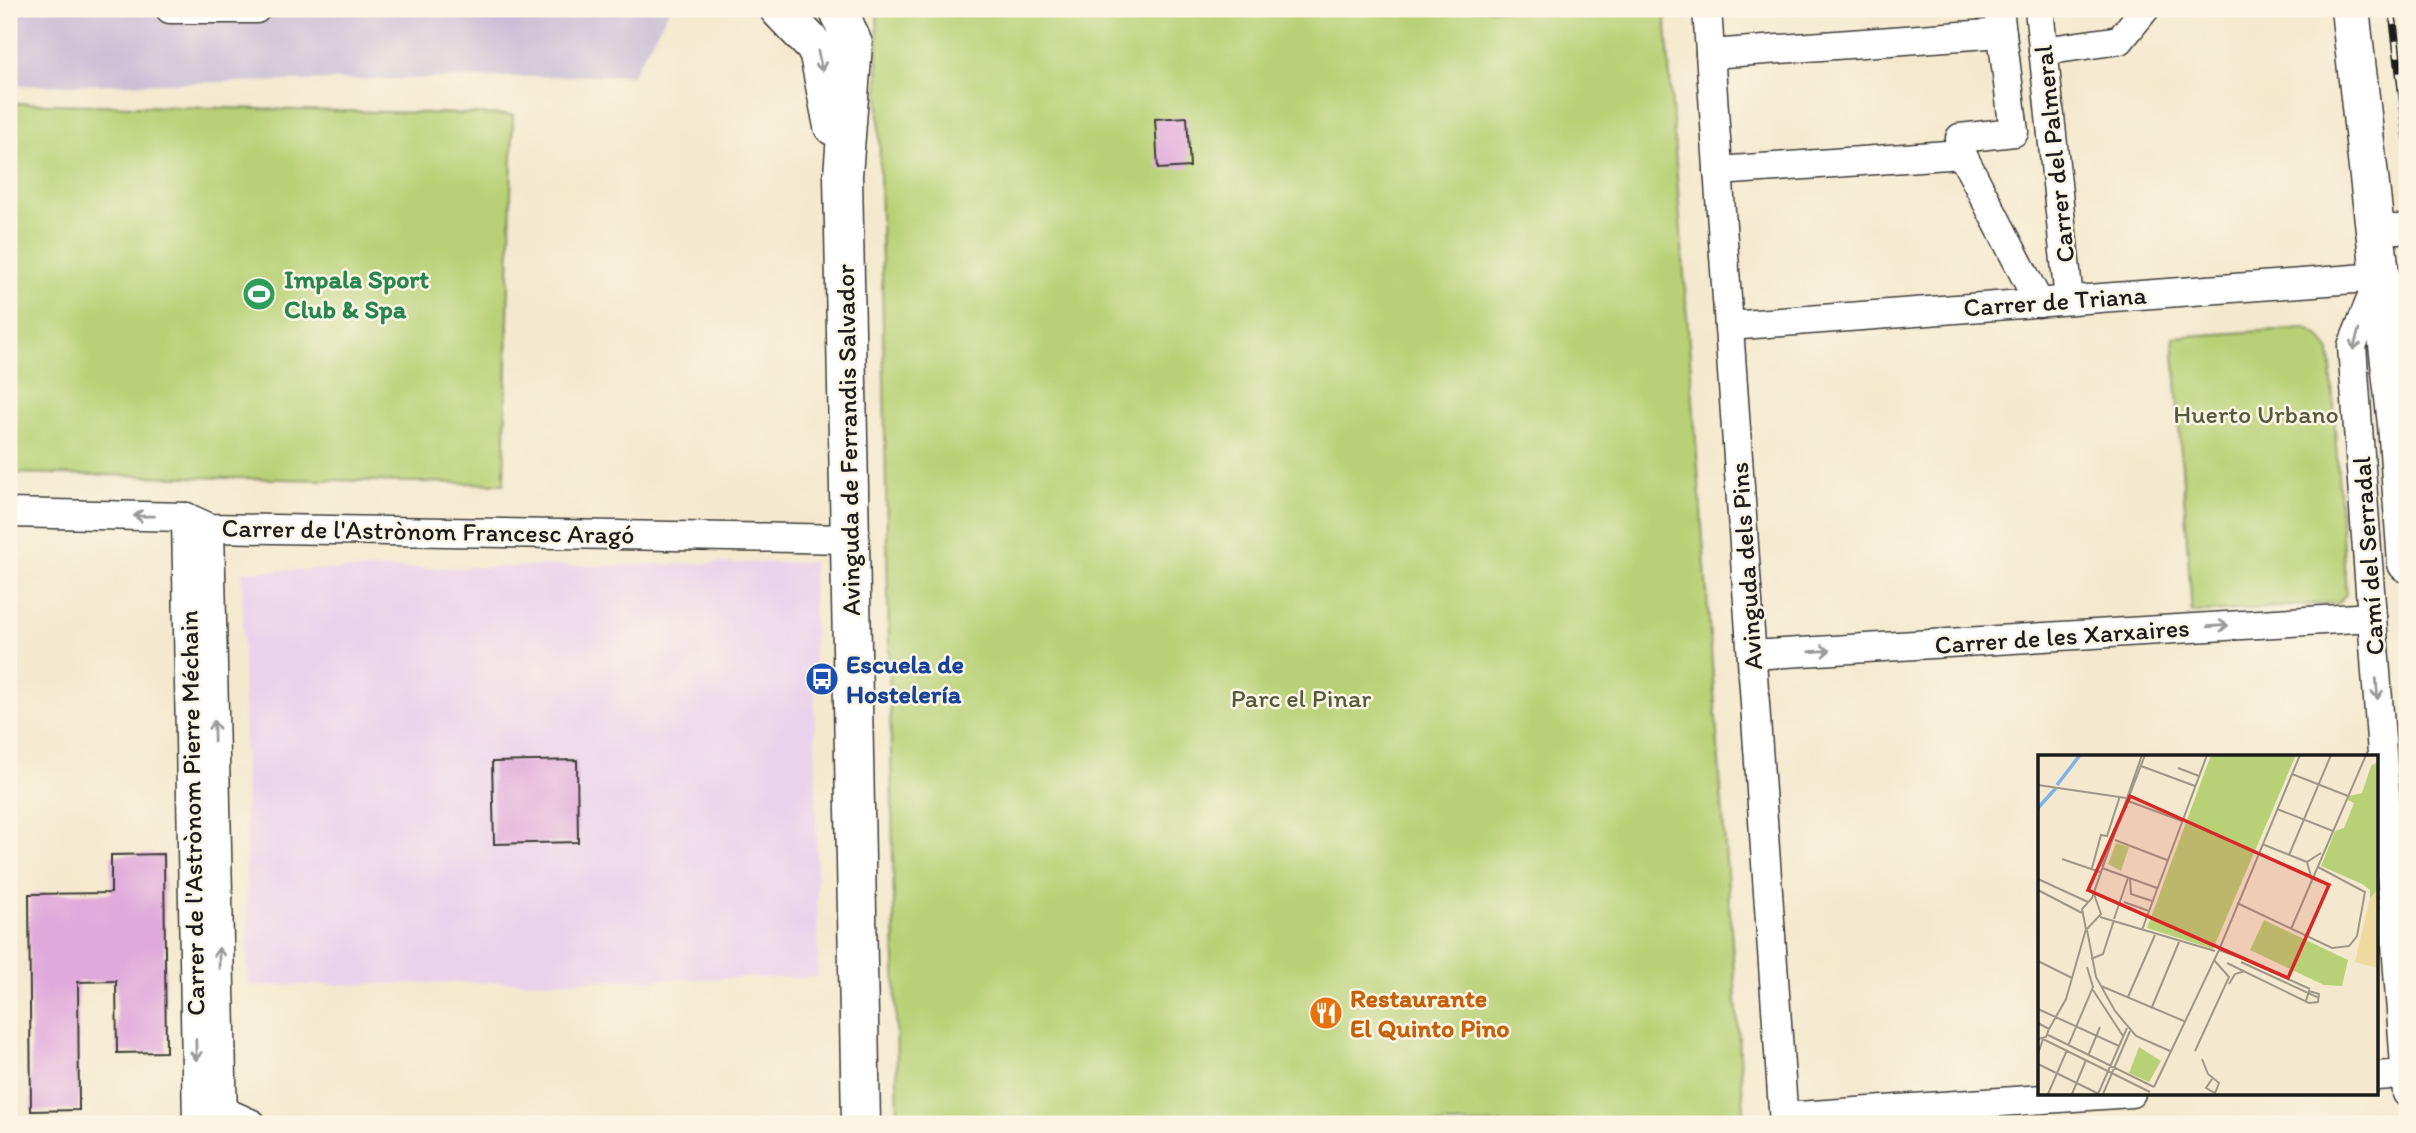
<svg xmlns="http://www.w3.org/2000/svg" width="2416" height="1133" font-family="Itim,sans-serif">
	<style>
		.built { fill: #ead1ec }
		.industrial { fill: #cabfd6 }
		.green { fill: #b8d176; stroke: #6a7649; stroke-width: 2 }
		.building { fill: #e0a9dc }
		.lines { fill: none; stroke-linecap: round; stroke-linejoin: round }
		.street-casing { stroke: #3c3b37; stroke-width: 31 }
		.secondary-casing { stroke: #3c3b37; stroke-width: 41 }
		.street { stroke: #fff; stroke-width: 28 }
		.secondary { stroke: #fff; stroke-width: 38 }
		.rail-casing { stroke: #1c1c1c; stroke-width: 8 }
		.rail { stroke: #fcf5e5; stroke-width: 5; stroke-dasharray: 16; stroke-linecap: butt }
		.oneway { stroke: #999 }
		.labels { text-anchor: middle; stroke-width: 5; stroke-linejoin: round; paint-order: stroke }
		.street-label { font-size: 26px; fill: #1c1c1c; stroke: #fcf5e5 }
		.leisure-label { font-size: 26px; font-weight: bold; fill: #27864d; stroke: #fcf5e5; text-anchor: start }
		.park-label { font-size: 26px; fill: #535b3c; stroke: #fcf5e5 }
		.transit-label { font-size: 26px; font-weight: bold; fill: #164399; stroke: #fcf5e5; text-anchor: start }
		.food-label { font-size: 26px; font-weight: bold; fill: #c56008; stroke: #fcf5e5; text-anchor: start }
		.inset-river { fill: none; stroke: #7fb1eb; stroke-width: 3.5 }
		.inset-road { fill: none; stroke: #9e9787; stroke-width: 2 }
		.view { fill: #d62828; fill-opacity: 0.15; stroke: #d62828; stroke-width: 3.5 }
		.inset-edge { fill: none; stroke: #1c1c1c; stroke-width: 3.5 }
	</style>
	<rect width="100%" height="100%" fill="#fcf5e5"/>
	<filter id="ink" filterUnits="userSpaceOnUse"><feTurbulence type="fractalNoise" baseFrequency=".0143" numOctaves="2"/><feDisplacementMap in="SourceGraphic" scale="14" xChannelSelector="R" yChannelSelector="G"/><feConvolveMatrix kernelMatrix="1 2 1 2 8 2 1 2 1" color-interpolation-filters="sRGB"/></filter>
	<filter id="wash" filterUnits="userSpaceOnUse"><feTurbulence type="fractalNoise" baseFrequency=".00686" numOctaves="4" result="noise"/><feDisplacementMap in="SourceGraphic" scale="28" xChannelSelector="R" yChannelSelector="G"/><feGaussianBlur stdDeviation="1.57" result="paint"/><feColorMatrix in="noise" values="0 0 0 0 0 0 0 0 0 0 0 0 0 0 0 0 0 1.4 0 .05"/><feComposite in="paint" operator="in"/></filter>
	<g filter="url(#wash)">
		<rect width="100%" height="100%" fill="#f4e9ce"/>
		<!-- built -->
		<path class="built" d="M813,562L818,977L248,986L242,571Z"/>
		<!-- industrial -->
		<path class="industrial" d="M9,9H670L632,75L9,86Z"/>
		<!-- green -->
		<g class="green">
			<path d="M877,9H1665L1745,1124H898Z"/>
			<path d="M9,103L513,115L504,484L9,473Z"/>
			<path d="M2306,328L2318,335L2330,352L2346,594L2338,603L2192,613L2173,337Z"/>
		</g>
		<g id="blocks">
			<!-- building -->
			<g class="building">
				<path d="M1187,117L1190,167L1158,169L1155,119Z"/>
				<path d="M577,760L578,842L494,844L492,762Z"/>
				<path d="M164,854L166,1052L117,1053L116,981L78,982L79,1110L31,1111L29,894L111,893V855Z"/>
			</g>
		</g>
	</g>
	<g filter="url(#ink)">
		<use href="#blocks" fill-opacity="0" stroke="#3c3b37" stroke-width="2"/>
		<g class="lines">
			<defs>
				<g id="street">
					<path d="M170,9H256"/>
					<path d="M1707,9L1784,1124"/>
					<path d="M1999,9L2014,132L1960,138L1962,154L2039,303"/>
					<path d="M2039,9L2069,300"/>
					<path d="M2043,51L2120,40L2145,9"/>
					<path d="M1710,54L2002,33"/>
					<path d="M1718,171L1962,154"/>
					<path d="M2374,229H2407"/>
					<path d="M1729,326L2380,277L2352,346L2407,1093"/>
					<path d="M9,513L186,517L210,528L850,539"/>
					<path d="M186,517L197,1124"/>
					<path d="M210,528L223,1124"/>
					<path d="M1752,655L2372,617"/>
					<path d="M2376,1076L2406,1074"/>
					<path d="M209,1110L223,1111L252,1124"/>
					<path d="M1784,1117L2131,1093"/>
				</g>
				<g id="secondary">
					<path d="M779,9L818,50L833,126"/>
					<path d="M838,9L853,44L843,175L861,1124"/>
					<path d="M2350,9L2397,424L2407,563"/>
				</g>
			</defs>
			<!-- street casing -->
			<use href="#street" class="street-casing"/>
			<!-- secondary casing -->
			<use href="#secondary" class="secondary-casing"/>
			<!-- street -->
			<use href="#street" class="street"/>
			<!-- secondary -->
			<use href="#secondary" class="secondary"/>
			<defs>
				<path id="rail" d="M2392,9L2407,138"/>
			</defs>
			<!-- rail casing -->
			<use href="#rail" class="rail-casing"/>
			<!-- rail -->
			<use href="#rail" class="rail"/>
		</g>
		<!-- one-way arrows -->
		<defs><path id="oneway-shaft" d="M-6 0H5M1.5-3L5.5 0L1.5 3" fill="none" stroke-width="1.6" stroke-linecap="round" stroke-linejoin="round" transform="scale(1.75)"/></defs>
		<g class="oneway">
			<use href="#oneway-shaft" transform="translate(820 61) rotate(78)"/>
			<use href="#oneway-shaft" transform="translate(2356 340) rotate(106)"/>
			<use href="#oneway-shaft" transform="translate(144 516) rotate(-179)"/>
			<use href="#oneway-shaft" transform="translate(2218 626) rotate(-4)"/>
			<use href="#oneway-shaft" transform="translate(1820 651) rotate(-4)"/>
			<use href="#oneway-shaft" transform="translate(2377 689) rotate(86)"/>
			<use href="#oneway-shaft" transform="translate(214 731) rotate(-91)"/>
			<use href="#oneway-shaft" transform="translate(219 958) rotate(-91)"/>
			<use href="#oneway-shaft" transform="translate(196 1050) rotate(89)"/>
		</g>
	</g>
	<!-- icons -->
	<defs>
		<symbol id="stadium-disc" viewBox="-11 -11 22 22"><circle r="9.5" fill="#2e9e5b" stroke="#fcf5e5"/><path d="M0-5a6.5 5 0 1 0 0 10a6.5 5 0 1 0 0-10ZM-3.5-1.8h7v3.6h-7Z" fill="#fff"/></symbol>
		<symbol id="bus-disc" viewBox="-11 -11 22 22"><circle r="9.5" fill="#1a4fb4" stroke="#fcf5e5"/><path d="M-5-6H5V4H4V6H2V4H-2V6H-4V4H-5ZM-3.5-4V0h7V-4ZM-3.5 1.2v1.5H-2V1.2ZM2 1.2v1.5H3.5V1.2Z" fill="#fff"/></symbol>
		<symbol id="restaurant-disc" viewBox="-11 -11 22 22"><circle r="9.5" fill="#e8710a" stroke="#fcf5e5"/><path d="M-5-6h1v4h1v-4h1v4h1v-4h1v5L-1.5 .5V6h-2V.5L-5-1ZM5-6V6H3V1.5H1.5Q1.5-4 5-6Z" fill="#fff"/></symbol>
	</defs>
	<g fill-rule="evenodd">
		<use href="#stadium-disc" x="240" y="275" width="38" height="38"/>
		<use href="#bus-disc" x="803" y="660" width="38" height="38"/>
		<use href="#restaurant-disc" x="1307" y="994" width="38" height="38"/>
	</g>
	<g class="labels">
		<!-- street labels -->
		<g class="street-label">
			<text transform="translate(2054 154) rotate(-96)" y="9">Carrer del Palmeral</text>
			<text transform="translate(2055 301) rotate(-4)" y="9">Carrer de Triana</text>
			<text transform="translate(848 440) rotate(-91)" y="9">Avinguda de Ferrandis Salvador</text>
			<text transform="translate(428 531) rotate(1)" y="9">Carrer de l'Astrònom Francesc Aragó</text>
			<text transform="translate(2368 556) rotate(-94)" y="9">Camí del Serradal</text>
			<text transform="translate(1746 566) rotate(-94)" y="9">Avinguda dels Pins</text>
			<text transform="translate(2062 636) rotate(-4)" y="9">Carrer de les Xarxaires</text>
			<text transform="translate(192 813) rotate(-91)" y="9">Carrer de l'Astrònom Pierre Méchain</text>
		</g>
		<!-- leisure labels -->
		<g class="leisure-label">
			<text x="284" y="288">Impala Sport<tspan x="284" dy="30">Club &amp; Spa</tspan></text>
		</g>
		<!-- park labels -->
		<g class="park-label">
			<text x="2256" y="423">Huerto Urbano</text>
			<text x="1301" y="707">Parc el Pinar</text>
		</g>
		<!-- transit labels -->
		<g class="transit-label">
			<text x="846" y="673">Escuela de<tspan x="846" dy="30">Hostelería</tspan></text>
		</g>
		<!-- food labels -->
		<g class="food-label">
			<text x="1350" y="1007">Restaurante<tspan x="1350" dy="30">El Quinto Pino</tspan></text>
		</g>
	</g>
	<!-- overview -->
	<g transform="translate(2038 755)">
		<rect width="340" height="340" fill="#f4e9ce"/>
		<path d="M173,0H258L175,194L109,173ZM339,7L340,135L332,143V135L324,129L283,111L297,76L306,73L316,48L310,45L311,41L324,38L333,11ZM78,88L91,92L83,116L70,109ZM226,165L310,205L304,231L286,230L212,195ZM101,292L123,306L111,327L91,318Z" fill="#b8d176"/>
		<path d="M339,136V213L317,207L332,143Z" fill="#eeda9e"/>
		<path class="inset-river" d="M19,30L42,0M0,53L18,33"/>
		<path class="inset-road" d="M103,11L157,31M140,13L161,21M254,19L310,41M0,30L88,43M90,46L144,66M239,54L295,76M77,85L129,105M224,89L269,107M251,100L293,0M24,104L62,117M64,112L107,0M54,113L63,80L69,81L82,41M64,113L119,133M92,123L93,139L114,146M0,124L50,147M274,125L269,107L283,98M0,135L44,158M86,147L111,156M199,148L294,193L311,191L319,181L327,137L280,112M62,162L177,196M76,164L90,123M49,174L63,159L56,139M253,174L328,0M49,175L58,222L77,256L98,281L132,296M104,175L169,0M181,195L206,204M53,204L65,199L76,165M0,206L34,223M203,207L281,243M189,208L271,248L280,247L281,239L271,236L268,246M217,209L272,234M191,229L197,219L207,216M63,231L146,266M55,235L85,281M90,242L117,180M114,252L141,187M0,254L81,291M0,268L11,274L8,282L0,284M11,274L28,244L48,174L44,154L54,143L104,0M10,280L116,332M30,291L55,232L49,212M157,296L191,222L176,205M0,299L5,284L112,337M50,301L62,272M164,304L170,319L181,328L177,338L168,333L174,324M0,309L61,339M116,332L181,195L262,0M10,339L29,295M34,339L48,305M60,339L89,273M65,339L92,276"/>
		<path class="view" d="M92,41L291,130L250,223L50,135Z"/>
		<rect width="340" height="340" class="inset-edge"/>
	</g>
	<!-- margin -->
	<rect width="2416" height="1133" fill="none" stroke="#fcf5e5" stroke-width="35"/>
</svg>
